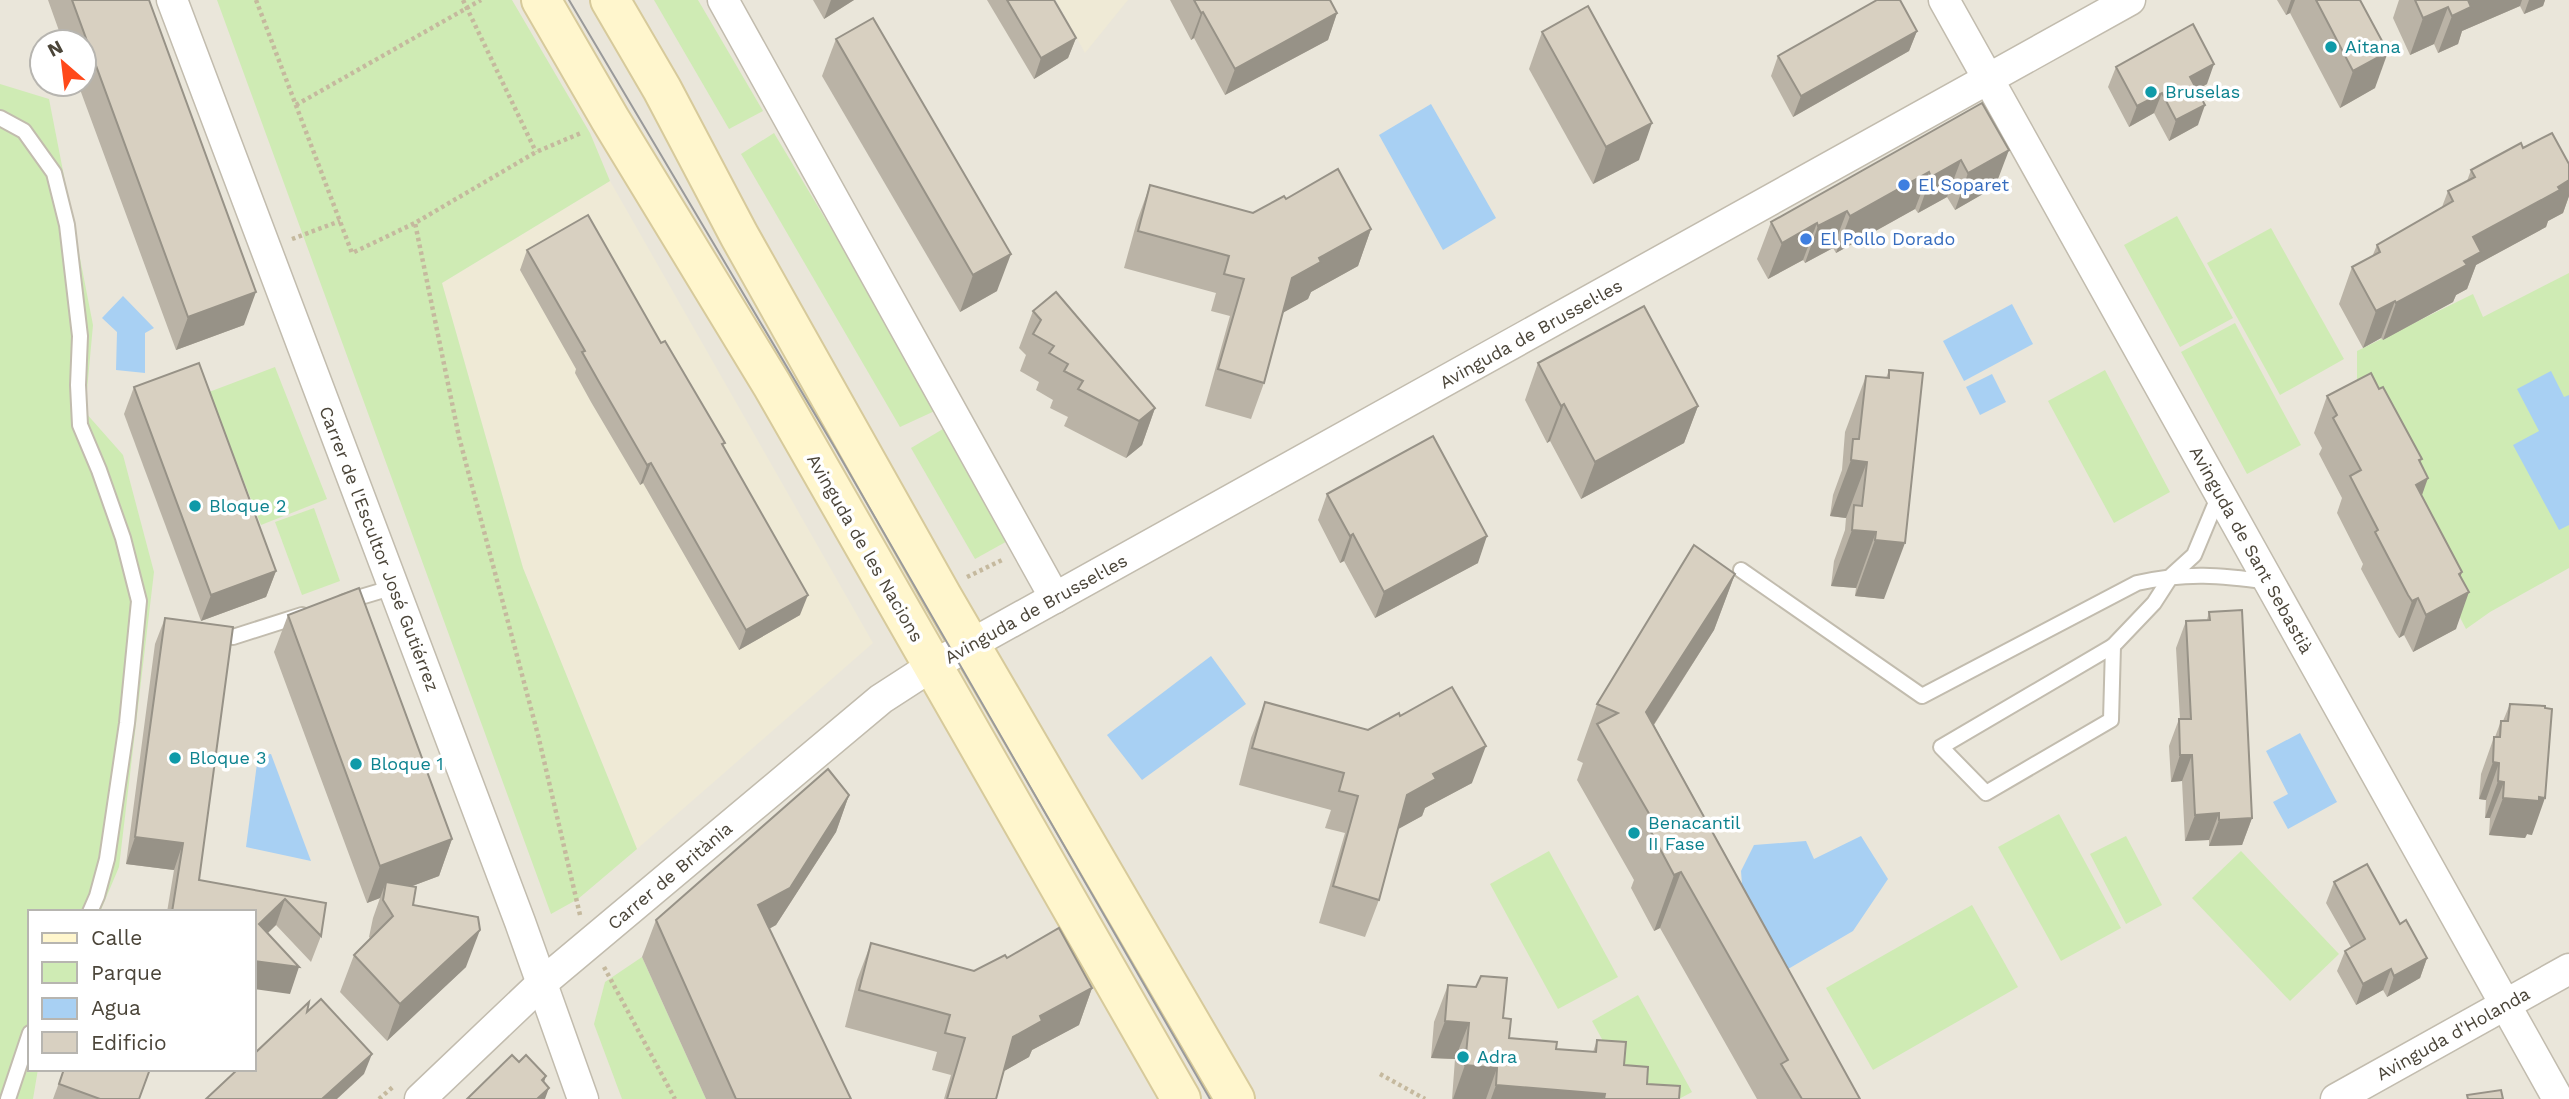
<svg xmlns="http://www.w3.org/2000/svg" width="2569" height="1099" font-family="'Work Sans',sans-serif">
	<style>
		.residential { fill: #eae6da; fill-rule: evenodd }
		.education { fill: #efead6 }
		.green { fill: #cfebb4 }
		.water { fill: #a8d0f3 }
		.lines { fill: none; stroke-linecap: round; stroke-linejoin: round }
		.lane-casing { stroke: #c2bcae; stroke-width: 18 }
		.street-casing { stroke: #c2bcae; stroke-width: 33 }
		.secondary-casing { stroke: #d7ca9b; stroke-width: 42 }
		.path { stroke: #c5b99e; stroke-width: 4.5; stroke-dasharray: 3.5 3.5; stroke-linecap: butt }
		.lane { stroke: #fff; stroke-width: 14 }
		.street { stroke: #fff; stroke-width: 30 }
		.secondary { stroke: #fff6cd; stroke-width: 38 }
		.tram { stroke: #9a9a9a; stroke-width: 2 }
		.wall { fill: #bab3a6 }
		.shaded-wall { fill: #979287 }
		.building { fill: #d8d0c1; stroke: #979287; stroke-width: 2 }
		.culture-dot { fill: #0f9aa8; stroke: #fff; stroke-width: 2.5 }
		.shop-dot { fill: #3f7fe0; stroke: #fff; stroke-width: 2.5 }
		.labels { text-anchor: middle; stroke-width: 7; stroke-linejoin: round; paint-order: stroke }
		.culture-label { font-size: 18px; fill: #0d838f; stroke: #fff; text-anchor: start }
		.shop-label { font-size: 18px; fill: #366cbe; stroke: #fff; text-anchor: start }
		.street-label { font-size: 18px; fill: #4b4539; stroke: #fff }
	</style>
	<rect width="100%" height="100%" fill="#f6f4ec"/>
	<!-- residential -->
	<path class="residential" d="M0,0H2569V1099H0ZM42,42H84V84H42ZM30,912H254V1069H30Z"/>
	<!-- education -->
	<g class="education">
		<path d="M1056,0H1128L1085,53Z"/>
		<path d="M610,181L873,643L637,849L523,568L442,283Z"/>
	</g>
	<!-- green -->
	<g class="green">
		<path d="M217,0H512L590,133L610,181L442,283L523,568L637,849L578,899L551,914Z"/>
		<path d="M654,0H698L763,111L729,129Z"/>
		<path d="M0,84L49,99L93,325L85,412L123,455L154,572L119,867L100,912H30V1069H38L33,1099H0Z"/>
		<path d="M774,133L939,409L900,427L741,154Z"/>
		<path d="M2177,216L2233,318L2180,347L2124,245Z"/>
		<path d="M2271,228L2344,359L2280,395L2207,263Z"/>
		<path d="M2569,273V568L2490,612L2466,629L2414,529L2357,395V351L2473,294L2483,317Z"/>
		<path d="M2235,323L2301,445L2247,474L2181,352Z"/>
		<path d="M275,367L327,499L261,525L209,392Z"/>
		<path d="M2105,370L2170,492L2114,523L2048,401Z"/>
		<path d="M948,426L1011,539L975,559L911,448Z"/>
		<path d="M314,508L340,581L302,595L275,522Z"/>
		<path d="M2059,814L2121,928L2061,961L1998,847Z"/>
		<path d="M2126,836L2162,905L2126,924L2090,854Z"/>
		<path d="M1549,851L1618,977L1558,1009L1490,884Z"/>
		<path d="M2241,851L2339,954L2290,1001L2192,898Z"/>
		<path d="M1972,905L2018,987L1873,1070L1826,988Z"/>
		<path d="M642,957L706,1099H622L594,1024L605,982Z"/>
		<path d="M1638,995L1692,1092L1679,1099H1635L1592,1021Z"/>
	</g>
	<!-- water -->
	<g class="water">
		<path d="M1431,104L1496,218L1443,250L1379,135Z"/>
		<path d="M123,296L154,328L145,333V373L116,370L117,332L102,318Z"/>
		<path d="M2012,304L2033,344L1964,381L1943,341Z"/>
		<path d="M2551,371L2564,397L2569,395V525L2559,530L2513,445L2539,431L2517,389Z"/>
		<path d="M1992,374L2006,402L1980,415L1966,387Z"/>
		<path d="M1211,656L1246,704L1142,780L1107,735Z"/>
		<path d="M2300,733L2337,802L2288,829L2273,802L2288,794L2266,751Z"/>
		<path d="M271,754L311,861L246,847L258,756Z"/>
		<path d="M1861,836L1888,879L1853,931L1783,972L1743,898L1741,871L1754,845L1806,841L1814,859Z"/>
	</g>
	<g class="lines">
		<defs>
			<g id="lane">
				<path d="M0,118L24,131L54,173L67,225L80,336L78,385L80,425L99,470L123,538L139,601L127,723L107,859L97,896L90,912"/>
				<path d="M1741,570L1922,696L2137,583C2187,572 2220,575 2269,582"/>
				<path d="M344,602L394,587"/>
				<path d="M233,637L302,615"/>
				<path d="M2113,646L2111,720L1986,793L1941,747Z"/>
				<path d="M2113,646L2154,603L2172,575L2194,555L2219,495"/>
				<path d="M8,1099L30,1033"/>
			</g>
			<g id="street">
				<path d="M172,0L520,922L583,1099"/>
				<path d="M723,0L1055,598"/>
				<path d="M1944,0L2558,1099"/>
				<path d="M420,1099L542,983L881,699L932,666L2130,0"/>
				<path d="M2336,1099L2569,969"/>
			</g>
			<g id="secondary">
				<path d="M541,0L610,119L772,385L1181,1099"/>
				<path d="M610,0L662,89L739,235L942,596L1235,1099"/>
			</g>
		</defs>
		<!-- lane casing -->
		<use href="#lane" class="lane-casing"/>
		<!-- street casing -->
		<use href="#street" class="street-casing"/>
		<!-- secondary casing -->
		<use href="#secondary" class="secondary-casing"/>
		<!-- path -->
		<g class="path">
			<path d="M256,0L352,253L415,223"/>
			<path d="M463,0L536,152"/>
			<path d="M296,105L481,0"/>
			<path d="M292,239L340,221"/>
			<path d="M967,577L1002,560"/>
			<path d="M580,915L538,735L459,437L415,223L536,152L581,133"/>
			<path d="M604,967L675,1099"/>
			<path d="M1380,1074L1425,1099"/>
			<path d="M379,1099L394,1086"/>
		</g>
		<!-- lane -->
		<use href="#lane" class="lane"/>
		<!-- street -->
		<use href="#street" class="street"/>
		<!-- secondary -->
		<use href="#secondary" class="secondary"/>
		<!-- tram -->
		<path class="tram" d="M569,0L835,448L1210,1099"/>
	</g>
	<!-- wall -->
	<g class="wall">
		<path d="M48,0H149L244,325L176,350L78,84H84V42H63Z"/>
		<path d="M813,0H854L824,19Z"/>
		<path d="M987,0H1054L1076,38L1068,58L1034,79Z"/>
		<path d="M1170,0H1330L1337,13L1328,40L1225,95L1194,38L1191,40Z"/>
		<path d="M2277,0H2360L2375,88L2340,108L2290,13L2286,15Z"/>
		<path d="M2399,0H2545L2543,6L2524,14L2520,6L2462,31L2458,44L2438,53L2434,44L2410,55L2393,18Z"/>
		<path d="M1917,31L1909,51L1793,117L1771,76L1778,56Z"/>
		<path d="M1542,32L1639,160L1593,184L1529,69Z"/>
		<path d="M836,39L997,291L960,312L822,76Z"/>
		<path d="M2116,67L2207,84L2197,90L2198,125L2169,141L2154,113L2129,127L2108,87Z"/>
		<path d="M1982,103L1995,187L1955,210L1947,197L1918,213L1915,209L1836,253L1833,248L1805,263L1803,260L1768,279L1757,259L1771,222Z"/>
		<path d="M2523,148L2569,164V196L2563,213L2548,221L2546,227L2476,265L2467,289L2456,295L2453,302L2383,340L2381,338L2363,348L2339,304L2352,267L2372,257L2377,245L2442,207L2448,191L2467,181L2471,170Z"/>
		<path d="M1150,185L1253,213L1286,199L1371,229L1358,266L1311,292L1308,299L1283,312L1264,383L1251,419L1205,406L1230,316L1211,311L1216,293L1124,268L1137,221Z"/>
		<path d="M527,250L661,343L723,447L800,615L739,650L643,483L640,485L591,402L575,373L576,369L520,270Z"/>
		<path d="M1033,311L1155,408L1142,445L1126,458L1064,426L1068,417L1050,408L1053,400L1036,390L1039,382L1020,371L1026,355L1019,348Z"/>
		<path d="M1538,363L1698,406L1684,443L1581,499L1550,441L1547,443L1525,400Z"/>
		<path d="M1889,370L1884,599L1855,596L1856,588L1831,586L1834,561L1845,530L1846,518L1830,516L1833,495L1842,470L1845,432L1866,376L1886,378Z"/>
		<path d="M134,387L276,571L266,597L201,621L124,414Z"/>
		<path d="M2379,389L2422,459L2420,463L2422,496L2461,577L2456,629L2413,652L2404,635L2399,638L2395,632L2361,569L2363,564L2337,513L2342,498L2319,454L2322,448L2314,433L2327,396Z"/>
		<path d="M1327,494L1478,563L1375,618L1344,561L1340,563L1318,520Z"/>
		<path d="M1735,574L1714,630L1654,725L1860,1099H1757L1660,928L1654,931L1631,888L1634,880L1577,780L1583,763L1577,760L1597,704Z"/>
		<path d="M2209,612L2252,818L2242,845L2209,846V840L2185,841L2182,781L2171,782L2169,746L2179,719H2180L2176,648L2186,621L2207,620Z"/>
		<path d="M288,615L452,839L439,876L412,886L413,905L466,967L387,1041L340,992L354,955L370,938L369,937L373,918L380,898L367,903L274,652Z"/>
		<path d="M165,618L199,880L326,903L321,936L311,962L276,925L268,933L290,994L254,912H167L174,870L126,864L155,644Z"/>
		<path d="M1265,702L1368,730L1400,716L1472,783L1425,808L1422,816L1397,829L1379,900L1365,937L1319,923L1345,833L1325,828L1331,810L1239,785L1251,738Z"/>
		<path d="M2510,704L2532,835L2527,834L2525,838L2489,835L2490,818H2485L2486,800L2479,799L2481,774L2494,737H2495L2501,721H2503Z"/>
		<path d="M849,795L836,832L776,925L769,929L851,1099H706L642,957L656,920Z"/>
		<path d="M2334,882L2400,924L2427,958L2420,978L2387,997L2383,990L2356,1005L2337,971L2345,951L2351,947L2326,903Z"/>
		<path d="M871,943L974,971L1007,958L1092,988L1079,1025L1032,1050L1029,1057L1004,1071L996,1099H944L951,1075L932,1070L937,1052L845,1027L857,980Z"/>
		<path d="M1448,985L1503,1018L1509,1038L1556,1049L1593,1052L1597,1040L1647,1084L1679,1099H1452L1455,1059L1431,1058L1434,1022Z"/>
		<path d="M64,1069L139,1099H53Z"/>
	</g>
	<!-- shaded-wall -->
	<g class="shaded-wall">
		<path d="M831,0H854L824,19Z"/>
		<path d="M2291,0H2295L2290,13L2286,15Z"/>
		<path d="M2467,0H2522L2520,6L2462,31L2458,44L2438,53L2452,16Z"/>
		<path d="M2529,0H2545L2543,6L2524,14Z"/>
		<path d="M2448,7L2434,44L2410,55L2423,18Z"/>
		<path d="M1203,12L1194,38L1191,40L1201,13Z"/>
		<path d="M1337,13L1328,40L1225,95L1235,69Z"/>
		<path d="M1917,31L1909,51L1793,117L1801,96Z"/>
		<path d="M1076,38L1068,58L1034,79L1041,58Z"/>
		<path d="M2388,52L2375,88L2340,108L2353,71Z"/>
		<path d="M2214,64L2207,84L2183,97L2190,77Z"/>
		<path d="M2162,93L2154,113L2129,127L2137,106Z"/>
		<path d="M2205,105L2198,125L2169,141L2176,120Z"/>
		<path d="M1652,123L1639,160L1593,184L1606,147Z"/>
		<path d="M2009,150L1995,187L1955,210L1968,173Z"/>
		<path d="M1961,160L1947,197L1918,213L1931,177Z"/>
		<path d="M1929,172L1915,209L1836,253L1850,216Z"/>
		<path d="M2569,180V196L2563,213L2548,221L2546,227L2476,265L2467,289L2456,295L2453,302L2383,340L2396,303L2473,237Z"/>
		<path d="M1847,211L1833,248L1805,263L1818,226Z"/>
		<path d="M1817,223L1803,260L1768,279L1782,243Z"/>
		<path d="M1371,229L1358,266L1311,292L1308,299L1279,315L1292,278L1319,258Z"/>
		<path d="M1011,254L997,291L960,312L973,275Z"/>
		<path d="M256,292L244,325L176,350L188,317Z"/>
		<path d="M2395,301L2381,338L2363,348L2376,311Z"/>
		<path d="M1564,404L1550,441L1547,443L1561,406Z"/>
		<path d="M1698,406L1684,443L1581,499L1595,462Z"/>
		<path d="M1155,408L1142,445L1126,458L1139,421Z"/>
		<path d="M1851,460L1867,462L1846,518L1830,516Z"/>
		<path d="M651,463L643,483L640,485L647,465Z"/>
		<path d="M2428,478L2415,515L2416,485Z"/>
		<path d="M1852,530L1876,532L1856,588L1831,586Z"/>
		<path d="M1353,534L1344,561L1340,563L1350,536Z"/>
		<path d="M1487,536L1478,563L1375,618L1384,592Z"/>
		<path d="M1875,540L1905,543L1884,599L1855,596Z"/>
		<path d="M276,571L266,597L201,621L211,595Z"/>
		<path d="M2462,572L2452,602L2469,592L2456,629L2413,652L2426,615L2459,574Z"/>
		<path d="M1735,574L1714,630L1626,768L1646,712Z"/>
		<path d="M808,595L800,615L739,650L746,630Z"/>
		<path d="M2418,598L2404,635L2399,638L2412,601Z"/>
		<path d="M1486,746L1472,783L1425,808L1422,816L1393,832L1407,795L1433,774Z"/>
		<path d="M2180,755H2192L2182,781L2171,782Z"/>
		<path d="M2493,762L2499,763L2486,800L2479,799Z"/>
		<path d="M2498,781L2504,782L2490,818H2485Z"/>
		<path d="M849,795L836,832L776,925L744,942L758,905Z"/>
		<path d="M2539,797L2545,798L2532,835L2527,834L2525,838L2489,835L2503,798Z"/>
		<path d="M2219,813L2209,840L2185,841L2195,815Z"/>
		<path d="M2252,818L2242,845L2209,846L2219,820Z"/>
		<path d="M135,837L183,843L174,870L126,864Z"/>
		<path d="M452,839L439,876L383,897L386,882L380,898L367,903L380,866Z"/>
		<path d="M1681,872L1660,928L1654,931L1674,875Z"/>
		<path d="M285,899L276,925L254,946L259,924Z"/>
		<path d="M480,930L466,967L387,1041L400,1004Z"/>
		<path d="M2427,958L2420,978L2387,997L2394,976Z"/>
		<path d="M254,961L299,967L290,994L254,989Z"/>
		<path d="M2391,969L2383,990L2356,1005L2363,984Z"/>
		<path d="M1092,988L1079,1025L1032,1050L1029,1057L999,1074L1013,1037L1040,1016Z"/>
		<path d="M1445,1021L1469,1023L1455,1059L1431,1058Z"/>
		<path d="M372,1054L364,1074L337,1099H322Z"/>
		<path d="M1465,1065L1497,1068L1486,1099H1453Z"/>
		<path d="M546,1076L539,1098L549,1088L545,1099H535L542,1080Z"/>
		<path d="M1496,1085L1605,1094L1603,1099H1491Z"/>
	</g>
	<!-- building -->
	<g class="building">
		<path d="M72,0H149L256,292L188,317Z"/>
		<path d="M1007,0H1054L1076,38L1041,58Z"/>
		<path d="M1194,0H1330L1337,13L1235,69L1203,12L1201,13Z"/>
		<path d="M1877,0H1900L1917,31L1801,96L1778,56Z"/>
		<path d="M2316,0H2360L2388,52L2353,71Z"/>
		<path d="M2415,0H2468L2471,7L2452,16L2448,7L2423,18Z"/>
		<path d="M1588,6L1652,123L1606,147L1542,32Z"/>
		<path d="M873,18L1011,254L973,275L836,39Z"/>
		<path d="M2193,24L2214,64L2190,77L2205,105L2176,120L2162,93L2137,106L2116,67Z"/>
		<path d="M1982,103L2009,150L1968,173L1961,160L1931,177L1929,172L1850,216L1847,211L1818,226L1817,223L1782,243L1771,222Z"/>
		<path d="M2552,133L2569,164V180L2558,187L2560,190L2473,237L2481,252L2464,261L2467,265L2396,303L2395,301L2376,311L2352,267L2380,252L2377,245L2453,201L2448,191L2475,177L2471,170L2521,143L2523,148Z"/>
		<path d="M1338,169L1371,229L1319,258L1321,262L1292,278L1264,383L1218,369L1244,279L1224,274L1229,256L1138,231L1150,185L1253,213L1284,196L1286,199Z"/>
		<path d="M588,215L661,343L665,341L725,443L722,444L808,595L746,630L651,463L647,465L599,382L582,352L585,351L527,250Z"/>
		<path d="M1056,292L1155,408L1139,421L1078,389L1083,381L1064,371L1068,364L1049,353L1054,346L1033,334L1041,320L1033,311Z"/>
		<path d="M1644,306L1698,406L1595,462L1564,404L1561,406L1538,363Z"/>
		<path d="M199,363L276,571L211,595L134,387Z"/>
		<path d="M1889,370L1923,373L1905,543L1875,540L1876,532L1852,530L1854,505L1862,506L1867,462L1851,460L1853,439H1859L1866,376L1889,378Z"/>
		<path d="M2371,373L2379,389L2383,387L2422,459L2419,460L2428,478L2416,485L2462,572L2459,574L2469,592L2426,615L2418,598L2412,601L2408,595L2375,532L2378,530L2350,476L2361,470L2333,418L2337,415L2327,396Z"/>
		<path d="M1433,436L1487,536L1384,592L1353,534L1350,536L1327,494Z"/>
		<path d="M1694,545L1735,574L1646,712L1860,1099H1802L1781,1064L1788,1060L1681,872L1674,875L1651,832L1658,829L1597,724L1618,713L1597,704Z"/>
		<path d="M359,588L452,839L380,866L288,615Z"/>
		<path d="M2242,610L2252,818L2219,820V813L2195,815L2192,755H2180L2179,719H2191L2186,621L2210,620L2209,612Z"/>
		<path d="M165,618L233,627L199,880L326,903L321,936L285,899L259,924L299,967L254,961V912H172L183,843L135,837Z"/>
		<path d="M1452,687L1486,746L1433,774L1436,779L1407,795L1379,900L1333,886L1358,796L1339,791L1344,773L1252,748L1265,702L1368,730L1399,713L1400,716Z"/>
		<path d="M2510,704L2545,706V708L2552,709L2545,798L2539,797V801L2503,798L2504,782L2498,781L2499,763L2493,762L2494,737H2500L2501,721H2508Z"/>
		<path d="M828,769L849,795L790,888L758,905L851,1099H736L656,920Z"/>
		<path d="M2367,864L2400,924L2406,920L2427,958L2394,976L2391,969L2363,984L2345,951L2365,939L2334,882Z"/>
		<path d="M386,882L416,887L413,905L478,917L480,930L400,1004L354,955L393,916L383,900Z"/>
		<path d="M1059,928L1092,988L1040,1016L1042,1021L1013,1037L996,1099H947L965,1038L945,1033L950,1015L859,990L871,943L974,971L1005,955L1007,958Z"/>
		<path d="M1481,976L1507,978L1503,1018L1511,1019L1509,1038L1557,1042L1556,1049L1596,1052L1597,1040L1626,1042L1624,1065L1648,1067L1647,1084L1680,1086L1679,1099H1604L1605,1094L1496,1085L1497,1068L1465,1065L1469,1023L1445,1021L1448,985L1476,987Z"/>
		<path d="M321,999L372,1054L322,1099H206L238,1069H254V1054L309,1002L307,1012Z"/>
		<path d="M512,1055L519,1062L526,1055L546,1076L542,1080L549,1088L537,1099H467Z"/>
		<path d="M64,1069H150L139,1099H100L59,1084Z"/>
		<path d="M2501,1090L2503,1099H2468L2467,1095Z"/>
	</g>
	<!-- markers -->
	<g class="culture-dot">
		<circle cx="2331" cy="47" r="7"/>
		<circle cx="2151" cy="92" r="7"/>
		<circle cx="195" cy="506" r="7"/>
		<circle cx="175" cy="758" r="7"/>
		<circle cx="356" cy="764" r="7"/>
		<circle cx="1634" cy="833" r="7"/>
		<circle cx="1463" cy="1057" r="7"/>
	</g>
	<g class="shop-dot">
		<circle cx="1904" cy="185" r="7"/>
		<circle cx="1806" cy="239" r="7"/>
	</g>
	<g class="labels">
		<!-- culture labels -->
		<g class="culture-label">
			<text x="2345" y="53">Aitana</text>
			<text x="2165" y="98">Bruselas</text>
			<text x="209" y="512">Bloque 2</text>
			<text x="189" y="764">Bloque 3</text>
			<text x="370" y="770">Bloque 1</text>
			<text x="1648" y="829">Benacantil<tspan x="1648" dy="21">II Fase</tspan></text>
			<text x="1477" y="1063">Adra</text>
		</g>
		<!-- shop labels -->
		<g class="shop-label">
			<text x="1918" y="191">El Soparet</text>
			<text x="1820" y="245">El Pollo Dorado</text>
		</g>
		<!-- street labels -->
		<g class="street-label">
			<text transform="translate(1531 334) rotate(-29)" y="6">Avinguda de Brussel·les</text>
			<text transform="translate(865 548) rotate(60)" y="6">Avinguda de les Nacions</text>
			<text transform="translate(379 549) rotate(69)" y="6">Carrer de l'Escultor José Gutiérrez</text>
			<text transform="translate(2251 550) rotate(61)" y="6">Avinguda de Sant Sebastià</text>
			<text transform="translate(1036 609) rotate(-29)" y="6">Avinguda de Brussel·les</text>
			<text transform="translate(670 876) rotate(-40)" y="6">Carrer de Britània</text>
			<text transform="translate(2453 1034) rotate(-29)" y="6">Avinguda d'Holanda</text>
		</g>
	</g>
	<!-- legend -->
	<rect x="28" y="910" width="228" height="161" fill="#ffffff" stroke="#b7b5b0" stroke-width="2"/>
	<rect x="42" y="933" width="35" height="10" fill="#fff6cd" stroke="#b7b5b0" stroke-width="2"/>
	<text x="91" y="945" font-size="21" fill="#4b4539">Calle</text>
	<rect x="42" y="962" width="35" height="21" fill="#cfebb4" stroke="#b7b5b0" stroke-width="2"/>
	<text x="91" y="980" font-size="21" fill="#4b4539">Parque</text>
	<rect x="42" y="998" width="35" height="21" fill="#a8d0f3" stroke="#b7b5b0" stroke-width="2"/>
	<text x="91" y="1015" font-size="21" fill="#4b4539">Agua</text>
	<rect x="42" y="1032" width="35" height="21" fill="#d8d0c1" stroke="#b7b5b0" stroke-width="2"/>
	<text x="91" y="1050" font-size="21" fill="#4b4539">Edificio</text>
	<!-- north arrow -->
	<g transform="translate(63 63) rotate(332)"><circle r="33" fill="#ffffff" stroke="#b7b5b0" stroke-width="2"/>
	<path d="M0-5L12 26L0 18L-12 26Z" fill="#ff491a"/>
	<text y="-10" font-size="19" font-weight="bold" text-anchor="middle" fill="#4b4539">N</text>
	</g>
</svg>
